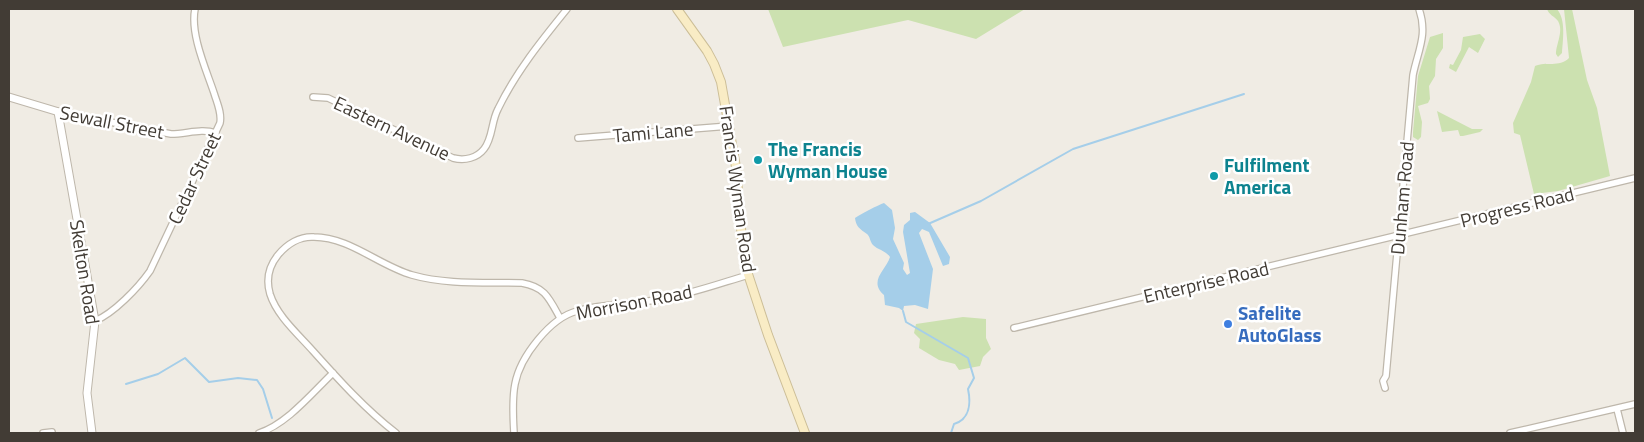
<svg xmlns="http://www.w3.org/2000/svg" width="1644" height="442" font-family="'Titillium Web',sans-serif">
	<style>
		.green { fill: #cce1b0 }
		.water { fill: #a5cee9 }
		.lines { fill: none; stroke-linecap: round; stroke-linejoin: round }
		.stream { stroke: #a5cee9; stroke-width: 2 }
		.minor-casing { stroke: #beb7ab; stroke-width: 8 }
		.tertiary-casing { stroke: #beb7ab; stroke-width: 9 }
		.secondary-casing { stroke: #ccbe97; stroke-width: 10 }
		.minor { stroke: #fff; stroke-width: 5.5 }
		.tertiary { stroke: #fff; stroke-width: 7 }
		.secondary { stroke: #f9ecc5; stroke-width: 8 }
		.culture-dot { fill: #0f9aa8; stroke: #fff; stroke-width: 2 }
		.shop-dot { fill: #3f7fe0; stroke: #fff; stroke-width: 2 }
		.labels { text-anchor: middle; stroke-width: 5; stroke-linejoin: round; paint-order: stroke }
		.street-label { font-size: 19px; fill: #423c35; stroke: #fff }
		.culture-label { font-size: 19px; font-weight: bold; fill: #0d838f; stroke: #fff; text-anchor: start }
		.shop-label { font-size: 19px; font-weight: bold; fill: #366cbe; stroke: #fff; text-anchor: start }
	</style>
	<rect width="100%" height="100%" fill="#f0ece4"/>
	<!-- green -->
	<g class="green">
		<path d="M768,9H1025L976,39L908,20L783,47Z"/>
		<path d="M1547,9H1557C1566,20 1563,39 1562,53L1558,57L1556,54C1556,44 1564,31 1558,21C1554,16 1549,15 1547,9Z"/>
		<path d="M1564,9H1572L1587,80L1597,108L1610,176L1558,191L1534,194L1520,135L1514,133L1513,123L1531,82L1535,66C1546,61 1559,68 1569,58Z"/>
		<path d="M1443,33V48L1436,59L1435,76L1429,86L1430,99L1428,103L1418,106L1422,122L1421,137L1418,140L1413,137V132L1418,76L1430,37Z"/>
		<path d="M1480,34L1485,39L1478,53L1469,47L1456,72L1449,68L1450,64L1453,65L1461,50L1463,37Z"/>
		<path d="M1437,111L1472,129H1483L1480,132L1463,136H1460L1458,130L1442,132Z"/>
		<path d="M963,317L986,319V338L991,349L983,357L980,366L959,370L955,364L939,360L919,348L920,339L914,333L916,324Z"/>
	</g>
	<!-- water -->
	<path class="water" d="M884,203L892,210L895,228L893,239L904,263L903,269L907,275L910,273L903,232L904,225L910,220V213L915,212L930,223L950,257L949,264L943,266L929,232L922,229L919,233L933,269L928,309L915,305L904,306L903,311L899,308L885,305L884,295C868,281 886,270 890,257C885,250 878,250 873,245C870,242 870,236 867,234C860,229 856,227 855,218C861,214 878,205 884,203Z"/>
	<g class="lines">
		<!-- stream -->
		<g class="stream">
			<path d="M928,224L981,201L1073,149L1244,94"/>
			<path d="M903,311L906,322L968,358L974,378L968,389C971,403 970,419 954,424L951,433"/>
			<path d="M126,384L158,374L185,358L209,382L238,378L257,380L263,389L272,418"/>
		</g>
		<defs>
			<g id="minor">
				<path d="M313,97L328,98L453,158C465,161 477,158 484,149C493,138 491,122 498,109C516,72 541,41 567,9"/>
				<path d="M59,112L171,134C187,134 201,128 216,133"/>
				<path d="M578,138L729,126"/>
				<path d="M95,321C114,313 138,288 150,271L220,123C222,113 217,103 214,93C206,69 190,34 195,9"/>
				<path d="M1014,328L1635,178"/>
				<path d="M1385,388L1383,381L1386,376L1413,75C1418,50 1428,35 1419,9"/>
				<path d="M1617,409L1623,433"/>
				<path d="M43,433L52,432"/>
				<path d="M259,433C287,424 312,393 333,373"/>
				<path d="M396,433C365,409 339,380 313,351C298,334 277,316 270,294C266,280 269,266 278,255C287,244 300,236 314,237C349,237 380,266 412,275C447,285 486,282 522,283C545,287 549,298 560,318"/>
				<path d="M514,433C513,417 512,399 515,384C520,357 550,318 577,311C602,304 630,304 656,300C688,295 718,284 748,275"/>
				<path d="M1510,433L1635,404"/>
			</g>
			<g id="tertiary">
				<path d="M9,97L59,112"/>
				<path d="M58,112L95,321L87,393L92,433"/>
			</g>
			<path id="secondary" d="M677,9L707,51L714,64L721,82L736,167L742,240L746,268L768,335L805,433"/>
		</defs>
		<!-- minor casing -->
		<use href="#minor" class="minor-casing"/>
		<!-- tertiary casing -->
		<use href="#tertiary" class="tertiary-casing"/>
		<!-- secondary casing -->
		<use href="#secondary" class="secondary-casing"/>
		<!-- minor -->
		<use href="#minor" class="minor"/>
		<!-- tertiary -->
		<use href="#tertiary" class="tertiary"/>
		<!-- secondary -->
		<use href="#secondary" class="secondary"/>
	</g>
	<!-- markers -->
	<g class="culture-dot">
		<circle cx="758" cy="160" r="5"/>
		<circle cx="1214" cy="176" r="5"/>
	</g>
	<circle class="shop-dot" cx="1228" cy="324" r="5"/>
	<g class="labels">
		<!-- street labels -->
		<g class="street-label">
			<text transform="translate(112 122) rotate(11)" y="7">Sewall Street</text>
			<text transform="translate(392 128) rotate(25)" y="7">Eastern Avenue</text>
			<text transform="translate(653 132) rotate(-5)" y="7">Tami Lane</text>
			<text transform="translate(194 178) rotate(-65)" y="7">Cedar Street</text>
			<text transform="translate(738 189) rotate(82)" y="7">Francis Wyman Road</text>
			<text transform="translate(1402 198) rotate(-85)" y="7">Dunham Road</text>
			<text transform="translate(1517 207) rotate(-14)" y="7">Progress Road</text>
			<text transform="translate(85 272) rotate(81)" y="7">Skelton Road</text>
			<text transform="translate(1206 282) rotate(-13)" y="7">Enterprise Road</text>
			<text transform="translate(634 302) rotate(-11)" y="7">Morrison Road</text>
		</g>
		<!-- culture labels -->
		<g class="culture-label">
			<text x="768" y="156">The Francis<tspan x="768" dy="22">Wyman House</tspan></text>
			<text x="1224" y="172">Fulfilment<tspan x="1224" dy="22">America</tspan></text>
		</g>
		<!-- shop labels -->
		<g class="shop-label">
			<text x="1238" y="320">Safelite<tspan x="1238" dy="22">AutoGlass</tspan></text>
		</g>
	</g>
	<!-- border -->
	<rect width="1644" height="442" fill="none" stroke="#423c35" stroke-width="20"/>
</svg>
